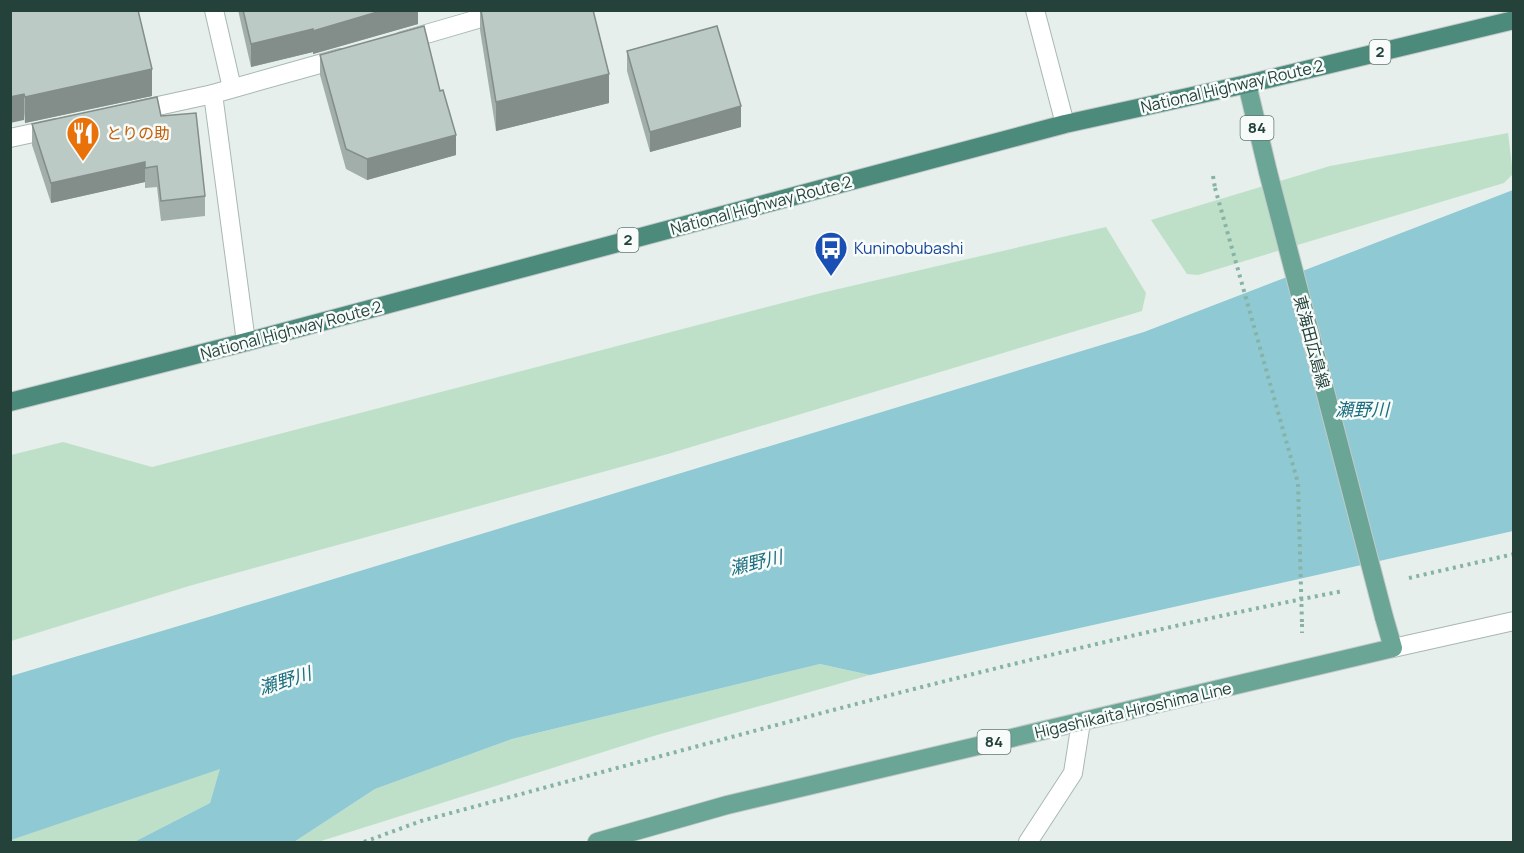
<svg xmlns="http://www.w3.org/2000/svg" width="1524" height="853" font-family="Manrope,'Noto Sans JP',sans-serif">
	<style>
		.green { fill: #bfe0c8 }
		.water { fill: #8ec9d4 }
		.lines { fill: none; stroke-linecap: round; stroke-linejoin: round }
		.service-casing { stroke: #a8b8b2; stroke-width: 20 }
		.minor-casing { stroke: #a8b8b2; stroke-width: 20 }
		.tertiary-casing { stroke: #a8b8b2; stroke-width: 20 }
		.primary-casing { stroke: #c2cac8; stroke-width: 20 }
		.trunk-casing { stroke: #c2cac8; stroke-width: 20 }
		.path { stroke: #86b3a5; stroke-width: 4; stroke-dasharray: 3 4.5; stroke-linecap: butt }
		.service { stroke: #fff; stroke-width: 18 }
		.minor { stroke: #fff; stroke-width: 18 }
		.tertiary { stroke: #fff; stroke-width: 18 }
		.primary { stroke: #6aa596; stroke-width: 18 }
		.trunk { stroke: #4c8a7c; stroke-width: 18 }
		.primary-bridge-casing { stroke: #c2cac8; stroke-width: 20; stroke-linecap: butt }
		.path-bridge { stroke: #86b3a5; stroke-width: 4; stroke-dasharray: 3 4.5; stroke-linecap: butt }
		.primary-bridge { stroke: #6aa596; stroke-width: 18 }
		.wall { fill: #a1aea9 }
		.shaded-wall { fill: #838d89 }
		.building { fill: #bbcac4; stroke: #838d89; stroke-width: 1.5 }
		.labels { text-anchor: middle; stroke-width: 5; stroke-linejoin: round; paint-order: stroke }
		.shield { fill: #f7fbf9; stroke: #637a73; stroke-width: 1.5 }
		.shield-label { font-size: 15px; font-weight: bold; fill: #24423a }
		.street-label { font-size: 16px; fill: #24423a; stroke: #f7fbf9 }
		.food-label { font-size: 16px; fill: #c56008; stroke: #f7fbf9; text-anchor: start }
		.transit-label { font-size: 16px; fill: #164399; stroke: #f7fbf9; text-anchor: start }
		.water-label { font-size: 18px; font-style: italic; fill: #1c6f80; stroke: #f7fbf9 }
	</style>
	<rect width="100%" height="100%" fill="#e6efeb"/>
	<!-- green -->
	<g class="green">
		<path d="M1508,133L1513,174L1504,183L1198,275L1187,274L1151,220L1330,166Z"/>
		<path d="M1106,227L1146,293L1142,311L668,454L189,586L11,641V455L63,442L152,467L821,293Z"/>
		<path d="M820,664L870,675L657,735L318,842H294L375,789L512,739Z"/>
		<path d="M221,768L210,803L134,842H11L10,840Z"/>
	</g>
	<!-- water -->
	<path class="water" d="M1513,190V531L870,675L820,664L512,739L375,789L294,842H134L210,803L220,769L11,840V676L212,616L1144,332Z"/>
	<g class="lines">
		<defs>
			<path id="service" d="M1028,842L1073,773L1081,722"/>
			<g id="minor">
				<path d="M214,10L232,88"/>
				<path d="M1035,10L1065,124"/>
				<path d="M402,41L509,10"/>
				<path d="M213,94L246,342"/>
				<path d="M135,111L213,94L341,58"/>
				<path d="M10,138L56,128"/>
			</g>
			<path id="tertiary" d="M1393,648L1514,621"/>
			<g id="primary">
				<path d="M1247,84L1268,172"/>
				<path d="M597,842L727,805L1393,648L1384,617"/>
			</g>
			<path id="trunk" d="M10,402L246,342L1065,124L1247,84L1514,20"/>
		</defs>
		<!-- service casing -->
		<use href="#service" class="service-casing"/>
		<!-- minor casing -->
		<use href="#minor" class="minor-casing"/>
		<!-- tertiary casing -->
		<use href="#tertiary" class="tertiary-casing"/>
		<!-- primary casing -->
		<use href="#primary" class="primary-casing"/>
		<!-- trunk casing -->
		<use href="#trunk" class="trunk-casing"/>
		<!-- path -->
		<g class="path">
			<path d="M1213,176L1215,188"/>
			<path d="M1409,578L1514,554"/>
			<path d="M1302,624V633"/>
			<path d="M364,842L421,821C727,739 1032,651 1343,591"/>
		</g>
		<!-- service -->
		<use href="#service" class="service"/>
		<!-- minor -->
		<use href="#minor" class="minor"/>
		<!-- tertiary -->
		<use href="#tertiary" class="tertiary"/>
		<!-- primary -->
		<use href="#primary" class="primary"/>
		<!-- trunk -->
		<use href="#trunk" class="trunk"/>
		<defs>
			<path id="primary-bridge" d="M1268,172L1384,617"/>
		</defs>
		<!-- primary-bridge casing -->
		<use href="#primary-bridge" class="primary-bridge-casing"/>
		<!-- path-bridge -->
		<path class="path-bridge" d="M1215,188L1298,483L1302,624"/>
		<!-- primary-bridge -->
		<use href="#primary-bridge" class="primary-bridge"/>
	</g>
	<!-- wall -->
	<g class="wall">
		<path d="M14,10L152,96L25,123Z"/>
		<path d="M238,10H418V24L313,54V52L251,67Z"/>
		<path d="M480,10H593L609,103L496,131L480,30Z"/>
		<path d="M627,51L741,127L650,152L627,71Z"/>
		<path d="M320,55L456,155L367,180L346,169L320,75Z"/>
		<path d="M161,116L205,196V216L161,221L157,187L145,188V182L51,203L32,145V124Z"/>
	</g>
	<!-- shaded-wall -->
	<g class="shaded-wall">
		<path d="M384,10H418V24L313,54V31Z"/>
		<path d="M313,29V52L251,67V44Z"/>
		<path d="M152,69V96L25,123V97Z"/>
		<path d="M609,74V103L496,131V102Z"/>
		<path d="M24,94V120L10,123V97Z"/>
		<path d="M741,106V127L650,152V132Z"/>
		<path d="M456,135V155L367,180V159Z"/>
		<path d="M145,162V182L51,203V183Z"/>
	</g>
	<!-- building -->
	<g class="building">
		<path d="M14,10H138L152,69L25,97L24,94L10,97V11Z"/>
		<path d="M243,10H384L313,31V29L251,44Z"/>
		<path d="M481,10H593L609,74L496,102Z"/>
		<path d="M424,26L440,91L443,90L456,135L367,159L346,149L320,55Z"/>
		<path d="M717,26L741,106L650,132L627,51Z"/>
		<path d="M157,97L161,116L196,113L205,196L161,201L157,166L145,168V162L51,183L32,124Z"/>
	</g>
	<!-- icons -->
	<defs>
		<symbol id="restaurant-pin" viewBox="-11 -11 22 30"><path d="M0 17L-7.5 6A9.5 9.5 0 1 1 7.5 6Z" fill="#e8710a" stroke="#f7fbf9"/><path d="M-5-6h1v4h1v-4h1v4h1v-4h1v5L-1.5 .5V6h-2V.5L-5-1ZM5-6V6H3V1.5H1.5Q1.5-4 5-6Z" fill="#fff"/></symbol>
		<symbol id="bus-pin" viewBox="-11 -11 22 30"><path d="M0 17L-7.5 6A9.5 9.5 0 1 1 7.5 6Z" fill="#1a4fb4" stroke="#f7fbf9"/><path d="M-5-6H5V4H4V6H2V4H-2V6H-4V4H-5ZM-3.5-4V0h7V-4ZM-3.5 1.2v1.5H-2V1.2ZM2 1.2v1.5H3.5V1.2Z" fill="#fff"/></symbol>
	</defs>
	<g fill-rule="evenodd">
		<use href="#restaurant-pin" x="64" y="114" width="38" height="52"/>
		<use href="#bus-pin" x="812" y="229" width="38" height="52"/>
	</g>
	<g class="labels">
		<!-- shield labels -->
		<g class="shield">
			<rect x="1369.5" y="40" width="21" height="24" rx="4.5"/>
			<rect x="1240.5" y="116" width="33" height="24" rx="4.5"/>
			<rect x="617.5" y="228" width="21" height="24" rx="4.5"/>
			<rect x="977.5" y="730" width="33" height="24" rx="4.5"/>
		</g>
		<g class="shield-label">
			<text x="1380" y="57">2</text>
			<text x="1257" y="133">84</text>
			<text x="628" y="245">2</text>
			<text x="994" y="747">84</text>
		</g>
		<!-- street labels -->
		<g class="street-label">
			<text transform="translate(1232 86) rotate(-13)" y="6">National Highway Route 2</text>
			<text transform="translate(761 205) rotate(-15)" y="6">National Highway Route 2</text>
			<text transform="translate(291 330) rotate(-15)" y="6">National Highway Route 2</text>
			<text transform="translate(1312 342) rotate(75)" y="6">東海田広島線</text>
			<text transform="translate(1133 710) rotate(-13)" y="6">Higashikaita Hiroshima Line</text>
		</g>
		<!-- food labels -->
		<g class="food-label">
			<text x="106" y="139">とりの助</text>
		</g>
		<!-- transit labels -->
		<g class="transit-label">
			<text x="854" y="254">Kuninobubashi</text>
		</g>
		<!-- water labels -->
		<g class="water-label">
			<text x="1362" y="416">瀬野川</text>
			<text transform="translate(756 563) rotate(-13)" y="6">瀬野川</text>
			<text transform="translate(285 681) rotate(-17)" y="6">瀬野川</text>
		</g>
	</g>
	<!-- border -->
	<rect width="1524" height="853" fill="none" stroke="#24423a" stroke-width="24"/>
</svg>
